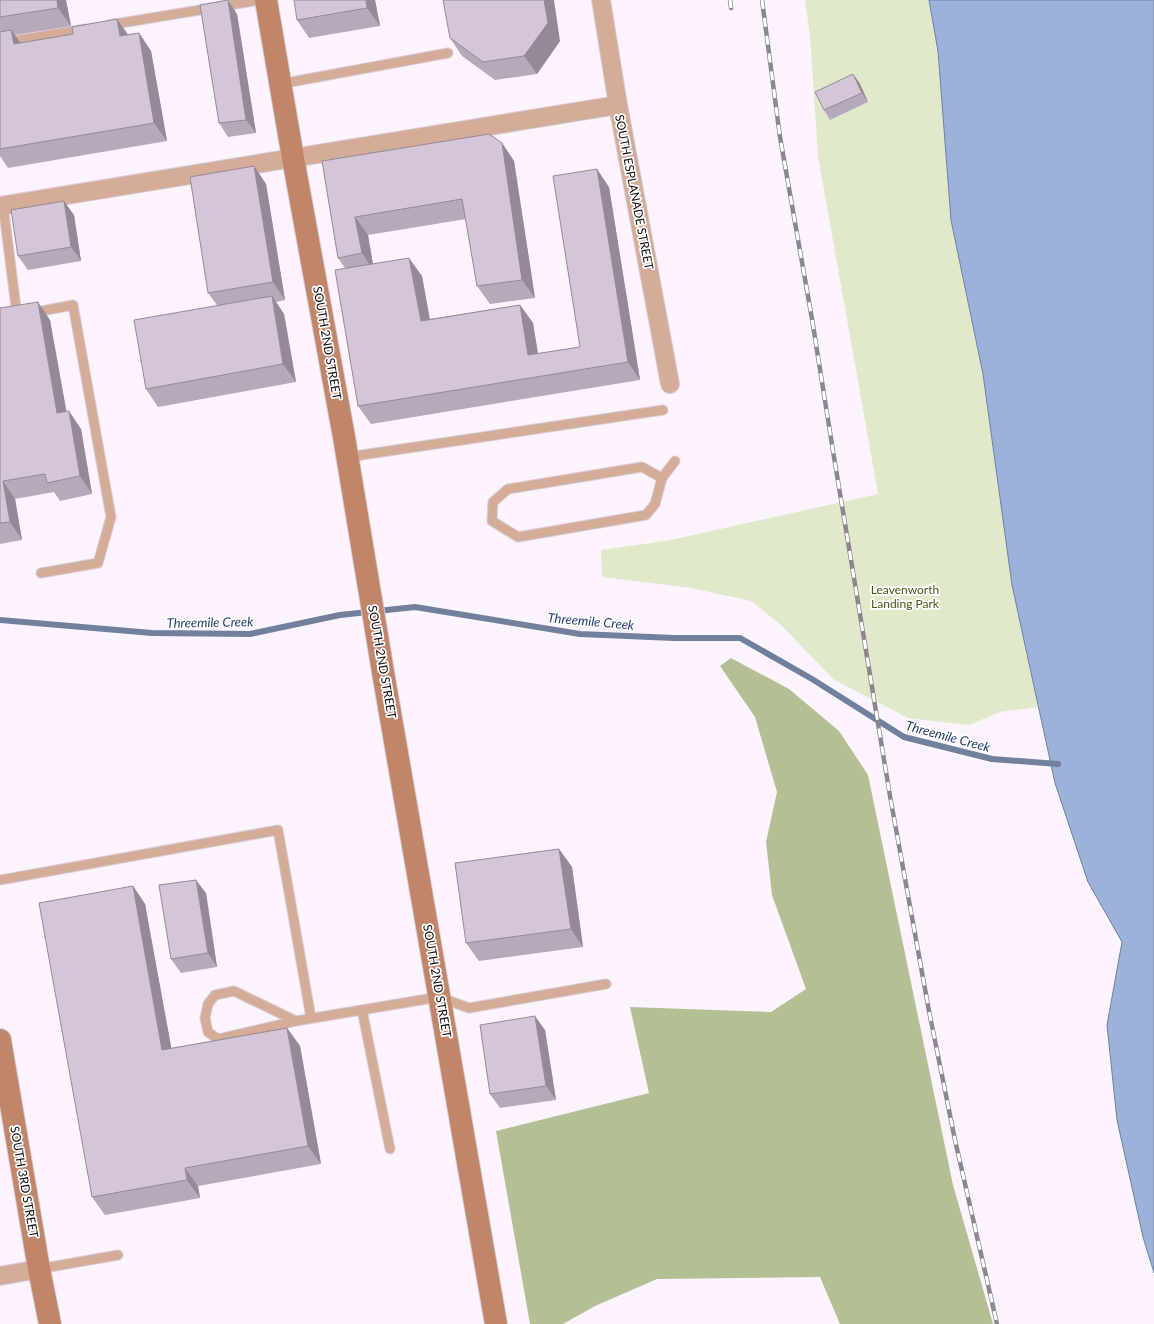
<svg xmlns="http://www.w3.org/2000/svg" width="1154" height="1324" font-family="Lato,sans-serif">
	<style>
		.green { fill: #e0eaca }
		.forest { fill: #b2c093 }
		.water { fill: #9bb2da; stroke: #71809d }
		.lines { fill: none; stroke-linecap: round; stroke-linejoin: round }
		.stream { stroke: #71809d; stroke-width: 6 }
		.lane-casing { stroke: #d6ced9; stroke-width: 11 }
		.street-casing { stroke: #d6ced9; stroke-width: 20 }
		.secondary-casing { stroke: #d6ced9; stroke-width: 24 }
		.lane { stroke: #d4ac98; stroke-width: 9 }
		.street { stroke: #d4ac98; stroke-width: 18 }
		.secondary { stroke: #c18669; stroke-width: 22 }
		.rail-casing { stroke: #8d868f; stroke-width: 4.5 }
		.rail { stroke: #fff; stroke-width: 3; stroke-dasharray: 9; stroke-linecap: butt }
		.wall { fill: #b6a9ba }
		.shaded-wall { fill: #948a97 }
		.building { fill: #d4c5d8; stroke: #948a97 }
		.labels { text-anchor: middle; stroke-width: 3.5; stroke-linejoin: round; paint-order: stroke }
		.street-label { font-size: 12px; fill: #0f0a10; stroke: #fff }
		.park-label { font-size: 12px; fill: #485813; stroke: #fff }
		.water-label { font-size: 13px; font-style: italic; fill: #213c6e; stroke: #fff }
	</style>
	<rect width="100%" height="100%" fill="#fcf3ff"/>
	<!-- green -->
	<path class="green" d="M805,0H929L938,51L951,220L983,374L1012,585L1038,707L1000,712L969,725L908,718L833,679L780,624L751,601L691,588L602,577L601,550L671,540L878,494L818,156L810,35Z"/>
	<!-- forest -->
	<path class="forest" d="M731,658L789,689L839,731L868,775L953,1185L993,1324H840L820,1277L657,1279L595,1306L563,1324H530L496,1131L649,1093L630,1007L771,1012L806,989L772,895L766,842L777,792L755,717L720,666Z"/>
	<!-- water -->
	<path class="water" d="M929,0H1154V1273L1143,1237L1117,1120L1107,1025L1122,942L1088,882L1055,783L1012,585L983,374L951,220L938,51Z"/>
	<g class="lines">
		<!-- stream -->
		<path class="stream" d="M0,620L152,633L250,634L340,615L415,607L580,634L674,638H740L812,679L904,737L992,759L1058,764"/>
		<defs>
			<g id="lane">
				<path d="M109,25L260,0"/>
				<path d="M0,43L85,29"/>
				<path d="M280,84L448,53"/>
				<path d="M3,205L17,315H19"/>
				<path d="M31,313L73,305L111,517L98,563L41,573"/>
				<path d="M348,457L663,410"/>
				<path d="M662,478L642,467L508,489L493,502L492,521L518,537L646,515L655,504L662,478L675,461"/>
				<path d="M0,880L278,830L311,1018"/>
				<path d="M362,1010L390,1149"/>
				<path d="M296,1021L218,1039L208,1032L205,1018L208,1004L215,995L234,991L296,1021L439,997L469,1008L606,984"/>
				<path d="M39,1269L118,1255"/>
			</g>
			<g id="street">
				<path d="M601,0L618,105L670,384"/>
				<path d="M0,206L618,105"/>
				<path d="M0,1276L39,1269"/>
			</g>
			<g id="secondary">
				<path d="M266,0L293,158L344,437L384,678L496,1324"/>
				<path d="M0,1040L39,1269L50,1324"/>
			</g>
		</defs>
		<!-- lane casing -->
		<use href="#lane" class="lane-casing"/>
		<!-- street casing -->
		<use href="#street" class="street-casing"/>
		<!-- secondary casing -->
		<use href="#secondary" class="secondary-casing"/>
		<!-- lane -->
		<use href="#lane" class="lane"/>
		<!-- street -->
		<use href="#street" class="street"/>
		<!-- secondary -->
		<use href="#secondary" class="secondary"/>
		<defs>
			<g id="rail">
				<path d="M730,0L731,8"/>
				<path d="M762,0L780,137L812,319L833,451L890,796L929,1011L955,1140L997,1324"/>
			</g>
		</defs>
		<!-- rail casing -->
		<use href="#rail" class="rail-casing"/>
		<!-- rail -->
		<use href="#rail" class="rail"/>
	</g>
	<!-- wall -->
	<g class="wall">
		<path d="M0,0H66L71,26L15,35L21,43L73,34L117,19L128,34L139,33L151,51L167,141L8,168L0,156Z"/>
		<path d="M375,0L380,26L309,38L297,20Z"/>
		<path d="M237,14L256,133L228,137L219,123Z"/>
		<path d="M450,38L560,41L537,74L495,80L462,56Z"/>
		<path d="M853,74L860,84L868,102L830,120L824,110Z"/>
		<path d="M502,143L514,161L535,298L490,304L477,286L466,219L368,235L373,264L422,276L430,319L520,305L533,323L538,354L580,347L609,187L640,380L371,424L358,406L345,268L338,258L322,161Z"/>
		<path d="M254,166L266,184L285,300L276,302L284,314L296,382L158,407L146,389L217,305L208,293Z"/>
		<path d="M74,215L81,261L28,270L18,256Z"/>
		<path d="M0,308L50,320L66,412L81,429L92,494L60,501L54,492L15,499L22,540L0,544Z"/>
		<path d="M559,849L572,867L583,947L479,961L466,943Z"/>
		<path d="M133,886L145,904L171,1048L287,1028L300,1046L321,1164L198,1186L200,1198L105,1215L92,1197Z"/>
		<path d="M206,893L217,967L181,973L171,959Z"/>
		<path d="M545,1030L556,1100L500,1108L490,1094Z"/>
	</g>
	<!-- shaded-wall -->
	<g class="shaded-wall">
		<path d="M57,0H66L71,26L58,8Z"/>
		<path d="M228,0L237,14L256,133L246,120Z"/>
		<path d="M366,0H375L380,26L367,8Z"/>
		<path d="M544,0H554L560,41L537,74L524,56Z"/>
		<path d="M117,19L129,37L120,36Z"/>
		<path d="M11,30L24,48L14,44Z"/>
		<path d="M139,33L151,51L167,141L154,123Z"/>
		<path d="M853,74L860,84L868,102L862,93Z"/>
		<path d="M502,143L514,161L535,298L522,280Z"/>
		<path d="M254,166L266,184L285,300L273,282Z"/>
		<path d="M597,169L609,187L640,380L628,362Z"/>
		<path d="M64,201L74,215L81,261L71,247Z"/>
		<path d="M355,217L368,235L374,271L362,253Z"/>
		<path d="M409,258L422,276L433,339L421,321Z"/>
		<path d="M272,296L284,314L296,382L283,364Z"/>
		<path d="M38,302L50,320L70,431L57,413Z"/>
		<path d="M520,305L533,323L541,373L528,355Z"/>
		<path d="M69,411L81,429L92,494L80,476Z"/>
		<path d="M3,481L15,499L22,540L10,522Z"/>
		<path d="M559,849L572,867L583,947L571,929Z"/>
		<path d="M196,880L206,893L217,967L208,953Z"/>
		<path d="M133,886L145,904L175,1068L162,1050Z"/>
		<path d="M535,1016L545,1030L556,1100L546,1086Z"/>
		<path d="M287,1028L300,1046L321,1164L308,1146Z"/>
		<path d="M185,1168L198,1186L200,1198L187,1180Z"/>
	</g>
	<!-- building -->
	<g class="building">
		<path d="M0,0H57L58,8L0,17Z"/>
		<path d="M228,0L246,120L219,123L200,5Z"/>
		<path d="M294,0H366L367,8L297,20Z"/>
		<path d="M443,0H544L548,23L524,56L483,62L450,38Z"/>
		<path d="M117,19L120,36L139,33L154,123L0,149V32L11,30L14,44L73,34L72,27Z"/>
		<path d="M853,74L862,93L824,110L815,92Z"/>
		<path d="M489,134L502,143L522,280L477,286L462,199L355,217L362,253L338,258L322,161Z"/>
		<path d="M254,166L273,282L208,293L190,177Z"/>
		<path d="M597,169L628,362L358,406L335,270L409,258L421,321L520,305L528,355L580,347L553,176Z"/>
		<path d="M64,201L71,247L18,256L11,210Z"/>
		<path d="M272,296L283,364L146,389L134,320Z"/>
		<path d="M38,302L57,413L69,411L80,476L47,483L45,474L3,481L10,522L0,523V308Z"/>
		<path d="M559,849L571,929L466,943L455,863Z"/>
		<path d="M196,880L208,953L171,959L159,885Z"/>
		<path d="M133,886L162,1050L287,1028L308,1146L185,1168L187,1180L92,1197L39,903Z"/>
		<path d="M535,1016L546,1086L490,1094L480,1025Z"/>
	</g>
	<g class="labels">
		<!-- street labels -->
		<g class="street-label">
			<text transform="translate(634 192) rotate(79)" y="4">SOUTH ESPLANADE STREET</text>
			<text transform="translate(327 343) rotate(80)" y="4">SOUTH 2ND STREET</text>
			<text transform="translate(382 662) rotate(80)" y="4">SOUTH 2ND STREET</text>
			<text transform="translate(437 981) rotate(80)" y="4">SOUTH 2ND STREET</text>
			<text transform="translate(24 1182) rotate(80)" y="4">SOUTH 3RD STREET</text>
		</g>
		<!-- park labels -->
		<g class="park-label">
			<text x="905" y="594">Leavenworth<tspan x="905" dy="14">Landing Park</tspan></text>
		</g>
		<!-- water labels -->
		<g class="water-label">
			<text transform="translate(591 621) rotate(5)" y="5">Threemile Creek</text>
			<text transform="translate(210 622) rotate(-1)" y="5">Threemile Creek</text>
			<text transform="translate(948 736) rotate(15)" y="5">Threemile Creek</text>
		</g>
	</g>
</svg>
